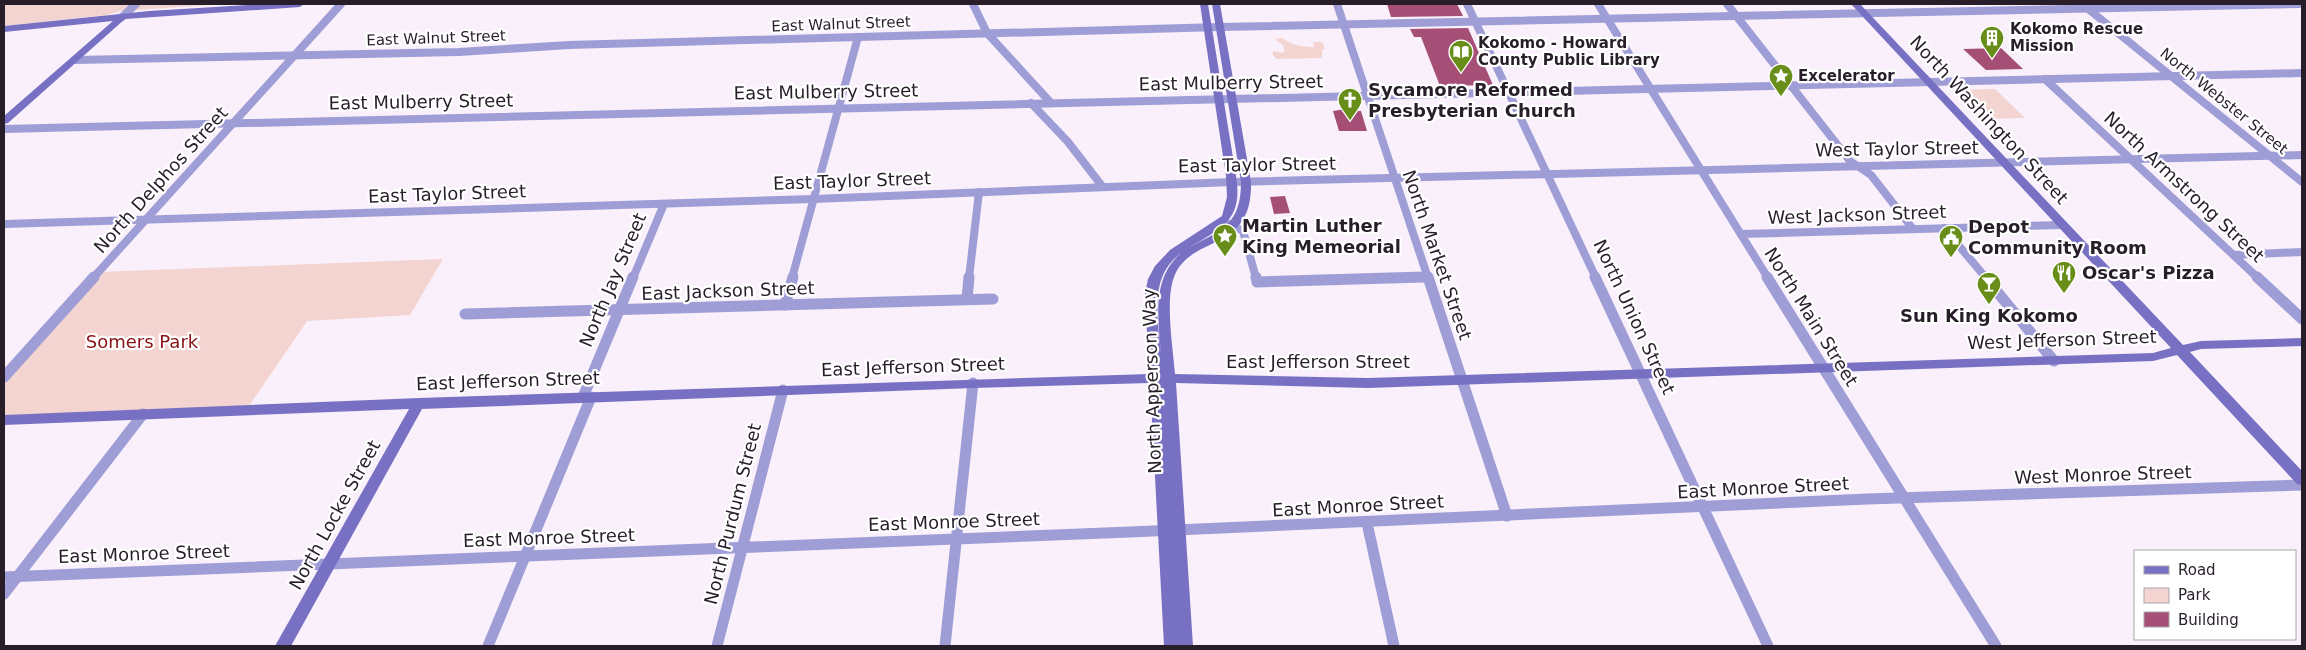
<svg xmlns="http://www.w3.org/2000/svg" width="2306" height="650" font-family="'DejaVu Sans',sans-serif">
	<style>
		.green { fill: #f4d4d0 }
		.building { fill: #a54f76 }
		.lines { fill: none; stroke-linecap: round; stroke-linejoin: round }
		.street-far1 { stroke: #9f9dd5; stroke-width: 8 }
		.street { stroke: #9f9dd5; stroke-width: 11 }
		.secondary { fill: #7871c3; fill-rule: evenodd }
		.labels { text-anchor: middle; stroke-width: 4.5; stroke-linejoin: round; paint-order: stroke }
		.far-street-label { font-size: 15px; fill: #271e29; stroke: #fff }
		.far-poi-label { font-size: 15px; font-weight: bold; fill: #271e29; stroke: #fff; text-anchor: start }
		.street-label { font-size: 18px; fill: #271e29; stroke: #fff }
		.poi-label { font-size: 18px; font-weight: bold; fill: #271e29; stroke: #fff; text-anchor: start }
		.park-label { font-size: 18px; fill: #881114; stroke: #fff }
	</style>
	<rect width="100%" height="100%" fill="#f9f0fb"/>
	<!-- green -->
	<g class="green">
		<path d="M4,4H227L120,11L107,15L4,26Z"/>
		<path d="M1282,38C1291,45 1303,47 1314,47L1313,42H1322L1325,49L1322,50V58L1277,59L1273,55V51L1282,53L1285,51L1283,45L1275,39Z"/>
		<path d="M1995,89L2025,118L1980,119L1951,90Z"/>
		<path d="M443,259L410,315L307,321L247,409L4,420V377L99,272Z"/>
	</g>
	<!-- building -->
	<g class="building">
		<path d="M1387,4H1457L1463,16L1391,17Z"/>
		<path d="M1468,28L1493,85L1440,86L1421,37H1414L1410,29Z"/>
		<path d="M2001,48L2023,69L1986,70L1963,49Z"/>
		<path d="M1351,108L1352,111H1361L1367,131H1339L1333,111Z"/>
		<path d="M1285,196L1290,213L1274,214L1270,197Z"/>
	</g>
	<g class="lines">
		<!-- street-far1 -->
		<g class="street-far1">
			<path d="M973,4L987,33L1051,103"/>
			<path d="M1337,4L1428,278"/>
			<path d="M1467,4L1596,278"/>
			<path d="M1598,4L1768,278"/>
			<path d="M1727,4L1850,161L1871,175L1913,229"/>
			<path d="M2087,8L2302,182"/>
			<path d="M122,17L136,4"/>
			<path d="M76,60L459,52L569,45L1220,27L2299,4"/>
			<path d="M2045,79L2258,278"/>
			<path d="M1031,103L1068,142L1102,186"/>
			<path d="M4,129L2302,73"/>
			<path d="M1223,221L1243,231L1256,278"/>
			<path d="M4,224L814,199L1232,182L2302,155"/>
			<path d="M1944,228L1986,278"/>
			<path d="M1741,234L2063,225"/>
			<path d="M2234,255L2302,252"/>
			<path d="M93,278L341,4"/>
			<path d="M633,278L664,204"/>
			<path d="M792,278L858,37"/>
			<path d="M969,278L979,192"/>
			<path d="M1381,278L1428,277"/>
		</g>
		<!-- street -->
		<g class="street">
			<path d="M1256,277L1257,282L1424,277"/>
			<path d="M1428,277L1507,516"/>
			<path d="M1595,277L1768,646"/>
			<path d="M1767,277L1996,646"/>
			<path d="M1985,277L2054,361"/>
			<path d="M2257,277L2302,319"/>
			<path d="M967,299L969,277"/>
			<path d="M785,305L793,277"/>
			<path d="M465,314L993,299"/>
			<path d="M4,377L94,277"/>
			<path d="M583,397L633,277"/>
			<path d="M1367,523L1394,646"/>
			<path d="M4,577L1130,532L1867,499L2302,485"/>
			<path d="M4,594L143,414"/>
			<path d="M488,646L591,397"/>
			<path d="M717,646L783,390"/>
			<path d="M945,646L973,383"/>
		</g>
		<!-- secondary -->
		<g class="secondary">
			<path d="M263,4H304L300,7L125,19L8,123L4,124V116L113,21L4,32V26L149,11Z"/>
			<path d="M1200,4H1208L1236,176C1243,219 1224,227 1190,247C1223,229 1241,224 1241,182L1212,4H1220L1251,182C1253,254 1190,234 1174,277C1165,301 1173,348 1175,374L1368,378L2153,353L2171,348L1851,4H1860L2183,345L2201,341L2302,338V346L2201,349L2190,352L2302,471V485L2297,484L2177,355L2153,361L1368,388L1176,383L1193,646H1164L1150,383L973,388L422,409L291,646H275L409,409L4,425V415L419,398L1149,374L1145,293L1148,279L1155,266L1170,250L1222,216L1227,197L1226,176ZM1181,253C1150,280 1159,321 1161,357C1159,321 1147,278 1181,253Z"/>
		</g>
	</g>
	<!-- icons -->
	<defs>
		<symbol id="building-pin" viewBox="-11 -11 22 30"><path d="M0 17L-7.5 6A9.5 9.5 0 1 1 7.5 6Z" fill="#688e19" stroke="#fff"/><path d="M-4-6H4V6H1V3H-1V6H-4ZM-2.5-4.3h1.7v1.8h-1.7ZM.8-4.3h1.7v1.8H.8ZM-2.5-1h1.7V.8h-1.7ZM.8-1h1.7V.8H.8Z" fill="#fff"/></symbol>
		<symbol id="library-pin" viewBox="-11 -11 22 30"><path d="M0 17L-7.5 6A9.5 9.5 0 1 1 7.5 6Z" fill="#688e19" stroke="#fff"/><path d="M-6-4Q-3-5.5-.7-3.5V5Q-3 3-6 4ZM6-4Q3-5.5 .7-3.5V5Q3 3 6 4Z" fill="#fff"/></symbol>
		<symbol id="sight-pin" viewBox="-11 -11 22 30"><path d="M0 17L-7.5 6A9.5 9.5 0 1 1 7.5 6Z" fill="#688e19" stroke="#fff"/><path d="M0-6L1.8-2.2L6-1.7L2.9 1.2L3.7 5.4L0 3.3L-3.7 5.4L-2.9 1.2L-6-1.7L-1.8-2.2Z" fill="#fff"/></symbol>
		<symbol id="church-pin" viewBox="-11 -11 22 30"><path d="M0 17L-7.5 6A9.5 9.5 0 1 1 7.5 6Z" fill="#688e19" stroke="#fff"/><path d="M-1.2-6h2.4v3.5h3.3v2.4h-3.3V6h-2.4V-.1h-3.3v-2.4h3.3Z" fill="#fff"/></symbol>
		<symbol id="civic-pin" viewBox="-11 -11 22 30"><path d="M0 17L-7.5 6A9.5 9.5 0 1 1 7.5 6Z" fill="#688e19" stroke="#fff"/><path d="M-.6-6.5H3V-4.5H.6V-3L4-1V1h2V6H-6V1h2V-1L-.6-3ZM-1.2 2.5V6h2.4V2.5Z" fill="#fff"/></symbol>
		<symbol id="restaurant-pin" viewBox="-11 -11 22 30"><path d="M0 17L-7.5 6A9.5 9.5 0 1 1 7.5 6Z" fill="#688e19" stroke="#fff"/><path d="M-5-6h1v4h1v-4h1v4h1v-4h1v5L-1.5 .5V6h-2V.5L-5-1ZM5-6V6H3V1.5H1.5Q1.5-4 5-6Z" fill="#fff"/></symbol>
		<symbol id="bar-pin" viewBox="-11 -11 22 30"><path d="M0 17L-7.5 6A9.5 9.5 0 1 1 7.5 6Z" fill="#688e19" stroke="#fff"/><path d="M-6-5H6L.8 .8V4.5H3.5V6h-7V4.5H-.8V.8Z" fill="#fff"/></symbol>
	</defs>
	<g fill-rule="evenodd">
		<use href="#building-pin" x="1978" y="24" width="28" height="38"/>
		<use href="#library-pin" x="1447" y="38" width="28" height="38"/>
		<use href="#sight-pin" x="1767" y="62" width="28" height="38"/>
		<use href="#church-pin" x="1336" y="86" width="28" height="38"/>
		<use href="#sight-pin" x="1211" y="222" width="28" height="38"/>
		<use href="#civic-pin" x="1937" y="223" width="28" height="38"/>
		<use href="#restaurant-pin" x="2050" y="259" width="28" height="38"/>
		<use href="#bar-pin" x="1975" y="270" width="28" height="38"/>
	</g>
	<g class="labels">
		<!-- far-street labels -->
		<g class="far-street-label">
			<text transform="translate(841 24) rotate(-2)" y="5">East Walnut Street</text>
			<text transform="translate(436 38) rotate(-2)" y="5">East Walnut Street</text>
			<text transform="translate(2224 101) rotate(39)" y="5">North Webster Street</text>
		</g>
		<!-- far-poi labels -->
		<g class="far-poi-label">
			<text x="2010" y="34">Kokomo Rescue<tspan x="2010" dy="17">Mission</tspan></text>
			<text x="1478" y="48">Kokomo - Howard<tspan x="1478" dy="17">County Public Library</tspan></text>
			<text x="1798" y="81">Excelerator</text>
		</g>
		<!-- street labels -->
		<g class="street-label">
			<text transform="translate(1231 83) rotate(-1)" y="6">East Mulberry Street</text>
			<text transform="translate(826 92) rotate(-1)" y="6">East Mulberry Street</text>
			<text transform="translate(421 102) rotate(-1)" y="6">East Mulberry Street</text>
			<text transform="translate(1989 120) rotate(47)" y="6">North Washington Street</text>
			<text transform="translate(1897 149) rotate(-1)" y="6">West Taylor Street</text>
			<text transform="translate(1257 165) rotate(-1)" y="6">East Taylor Street</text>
			<text transform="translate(161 180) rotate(-48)" y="6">North Delphos Street</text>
			<text transform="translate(852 181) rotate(-2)" y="6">East Taylor Street</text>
			<text transform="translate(2184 187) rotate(43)" y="6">North Armstrong Street</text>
			<text transform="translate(447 194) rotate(-2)" y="6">East Taylor Street</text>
			<text transform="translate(1857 215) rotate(-2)" y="6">West Jackson Street</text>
			<text transform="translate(1437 255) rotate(71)" y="6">North Market Street</text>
			<text transform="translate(613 280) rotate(-67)" y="6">North Jay Street</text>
			<text transform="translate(728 291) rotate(-2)" y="6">East Jackson Street</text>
			<text transform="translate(1634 317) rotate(65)" y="6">North Union Street</text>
			<text transform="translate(1811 317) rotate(58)" y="6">North Main Street</text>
			<text transform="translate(2062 340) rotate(-2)" y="6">West Jefferson Street</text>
			<text x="1318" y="368">East Jefferson Street</text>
			<text transform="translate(913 367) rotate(-2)" y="6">East Jefferson Street</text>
			<text transform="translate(508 381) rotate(-2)" y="6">East Jefferson Street</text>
			<text transform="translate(1152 381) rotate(-92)" y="6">North Apperson Way</text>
			<text transform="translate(2103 475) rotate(-2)" y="6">West Monroe Street</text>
			<text transform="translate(1763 488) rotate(-3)" y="6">East Monroe Street</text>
			<text transform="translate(1358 506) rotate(-3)" y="6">East Monroe Street</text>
			<text transform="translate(733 514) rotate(-76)" y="6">North Purdum Street</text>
			<text transform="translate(335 515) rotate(-61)" y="6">North Locke Street</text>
			<text transform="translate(954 522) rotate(-2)" y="6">East Monroe Street</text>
			<text transform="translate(549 538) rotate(-2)" y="6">East Monroe Street</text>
			<text transform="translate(144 554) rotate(-2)" y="6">East Monroe Street</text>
		</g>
		<!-- poi labels -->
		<g class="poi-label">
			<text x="1368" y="96">Sycamore Reformed<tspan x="1368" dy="21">Presbyterian Church</tspan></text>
			<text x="1242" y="232">Martin Luther<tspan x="1242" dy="21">King Memeorial</tspan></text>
			<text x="1968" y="233">Depot<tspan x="1968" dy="21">Community Room</tspan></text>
			<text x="2082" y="279">Oscar's Pizza</text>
			<text x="1989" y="322" text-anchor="middle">Sun King Kokomo</text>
		</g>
		<!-- park labels -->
		<g class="park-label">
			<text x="142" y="348">Somers Park</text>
		</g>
	</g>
	<!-- border -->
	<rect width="2306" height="650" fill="none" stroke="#271e29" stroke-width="10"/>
	<!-- legend -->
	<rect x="2134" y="550" width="162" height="90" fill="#ffffff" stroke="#a9a5a9"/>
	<rect x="2144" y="566" width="25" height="8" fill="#7871c3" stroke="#a9a5a9"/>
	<text x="2178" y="575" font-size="15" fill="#271e29">Road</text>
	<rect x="2144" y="588" width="25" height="15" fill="#f4d4d0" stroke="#a9a5a9"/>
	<text x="2178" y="600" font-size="15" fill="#271e29">Park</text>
	<rect x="2144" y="612" width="25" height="15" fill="#a54f76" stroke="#a9a5a9"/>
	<text x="2178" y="625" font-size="15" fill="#271e29">Building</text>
</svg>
